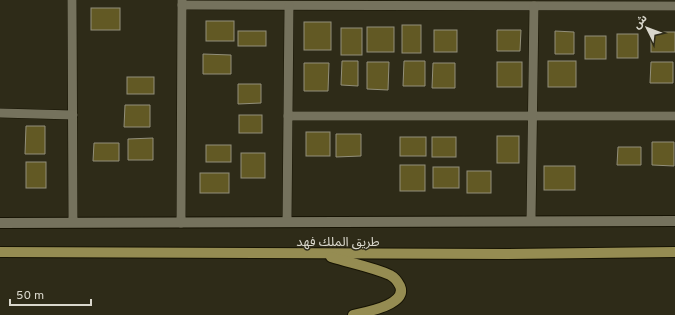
<svg xmlns="http://www.w3.org/2000/svg" width="675" height="315" font-family="Overpass,'Noto Sans Arabic',sans-serif">
	<style>
		.building { fill: #625924; stroke: #928f7a }
		.lines { fill: none; stroke-linecap: round; stroke-linejoin: round }
		.street-casing { stroke: #161303; stroke-width: 10 }
		.secondary-casing { stroke: #161303; stroke-width: 12 }
		.primary-casing { stroke: #161303; stroke-width: 12 }
		.street { stroke: #75725d; stroke-width: 9 }
		.secondary { stroke: #75725d; stroke-width: 10 }
		.primary { stroke: #958c52; stroke-width: 10 }
		.labels { text-anchor: middle; stroke-width: 3; stroke-linejoin: round; paint-order: stroke }
		.street-label { font-size: 13px; fill: #d9d7cc; stroke: #2e2b18 }
	</style>
	<rect width="100%" height="100%" fill="#2e2b18"/>
	<!-- building -->
	<g class="building">
		<rect x="91" y="8" width="29" height="22"/>
		<rect x="206" y="21" width="28" height="20"/>
		<rect x="304" y="22" width="27" height="28"/>
		<rect x="402" y="25" width="19" height="28"/>
		<rect x="367" y="27" width="27" height="25"/>
		<rect x="341" y="28" width="21" height="27"/>
		<rect x="434" y="30" width="23" height="22"/>
		<path d="M497,30H521L520,51H497Z"/>
		<rect x="238" y="31" width="28" height="15"/>
		<path d="M555,31L574,32V54H555Z"/>
		<rect x="651" y="32" width="24" height="20"/>
		<rect x="617" y="34" width="21" height="24"/>
		<rect x="585" y="36" width="21" height="23"/>
		<path d="M203,54L231,55V74H203Z"/>
		<path d="M342,61H358V86L341,85Z"/>
		<path d="M404,61H425V86H403Z"/>
		<rect x="548" y="61" width="28" height="26"/>
		<path d="M367,62H389L388,90L367,89Z"/>
		<rect x="497" y="62" width="25" height="25"/>
		<path d="M651,62H673V83H650Z"/>
		<path d="M304,63H329L328,91H304Z"/>
		<path d="M433,63H455V88H432Z"/>
		<rect x="127" y="77" width="27" height="17"/>
		<path d="M238,84H261V103L238,104Z"/>
		<path d="M125,105H150V127H124Z"/>
		<rect x="239" y="115" width="23" height="18"/>
		<path d="M26,126H45V154H25Z"/>
		<rect x="306" y="132" width="24" height="24"/>
		<path d="M336,134H361V156L336,157Z"/>
		<rect x="497" y="136" width="22" height="27"/>
		<rect x="400" y="137" width="26" height="19"/>
		<rect x="432" y="137" width="24" height="20"/>
		<path d="M153,138V160H128V139Z"/>
		<path d="M652,142H674V166L652,165Z"/>
		<path d="M94,143H119V161H93Z"/>
		<rect x="206" y="145" width="25" height="17"/>
		<path d="M618,147H641V165H617Z"/>
		<rect x="241" y="153" width="24" height="25"/>
		<rect x="26" y="162" width="20" height="26"/>
		<rect x="400" y="165" width="25" height="26"/>
		<rect x="544" y="166" width="31" height="24"/>
		<rect x="433" y="167" width="26" height="21"/>
		<rect x="467" y="171" width="24" height="22"/>
		<rect x="200" y="173" width="29" height="20"/>
	</g>
	<g class="lines">
		<defs>
			<g id="street">
				<path d="M72,0L73,222"/>
				<path d="M182,5L675,6"/>
				<path d="M0,113L73,115"/>
				<path d="M288,116H675"/>
				<path d="M531,220L534,6"/>
				<path d="M287,221L289,6"/>
				<path d="M181,223L182,0"/>
			</g>
			<path id="secondary" d="M0,223L675,221"/>
			<g id="primary">
				<path d="M0,252L507,254L675,252"/>
				<path d="M331,257C350,263 372,267 390,275C394,277 398,282 400,286C408,305 365,312 353,315"/>
			</g>
		</defs>
		<!-- street casing -->
		<use href="#street" class="street-casing"/>
		<!-- secondary casing -->
		<use href="#secondary" class="secondary-casing"/>
		<!-- primary casing -->
		<use href="#primary" class="primary-casing"/>
		<!-- street -->
		<use href="#street" class="street"/>
		<!-- secondary -->
		<use href="#secondary" class="secondary"/>
		<!-- primary -->
		<use href="#primary" class="primary"/>
	</g>
	<g class="labels">
		<!-- street labels -->
		<g class="street-label">
			<text x="338" y="246">طريق الملك فهد</text>
		</g>
	</g>
	<!-- north arrow -->
	<g transform="translate(647 28) rotate(312)" stroke="#2e2b18" stroke-width="3" paint-order="stroke">
	<path d="M0-3L7 15L0 10L-7 15Z" fill="#d9d7cc"/>
	<text y="-6" font-size="11" font-weight="bold" text-anchor="middle" fill="#d9d7cc">ش</text>
	</g>
	<!-- scale -->
	<path d="M10 299v6h81v-6" fill="none" stroke="#d9d7cc" stroke-width="2"/>
	<text x="16" y="299" font-size="12" fill="#d9d7cc" stroke="#2e2b18" stroke-width="3" paint-order="stroke">50 m</text>
</svg>
